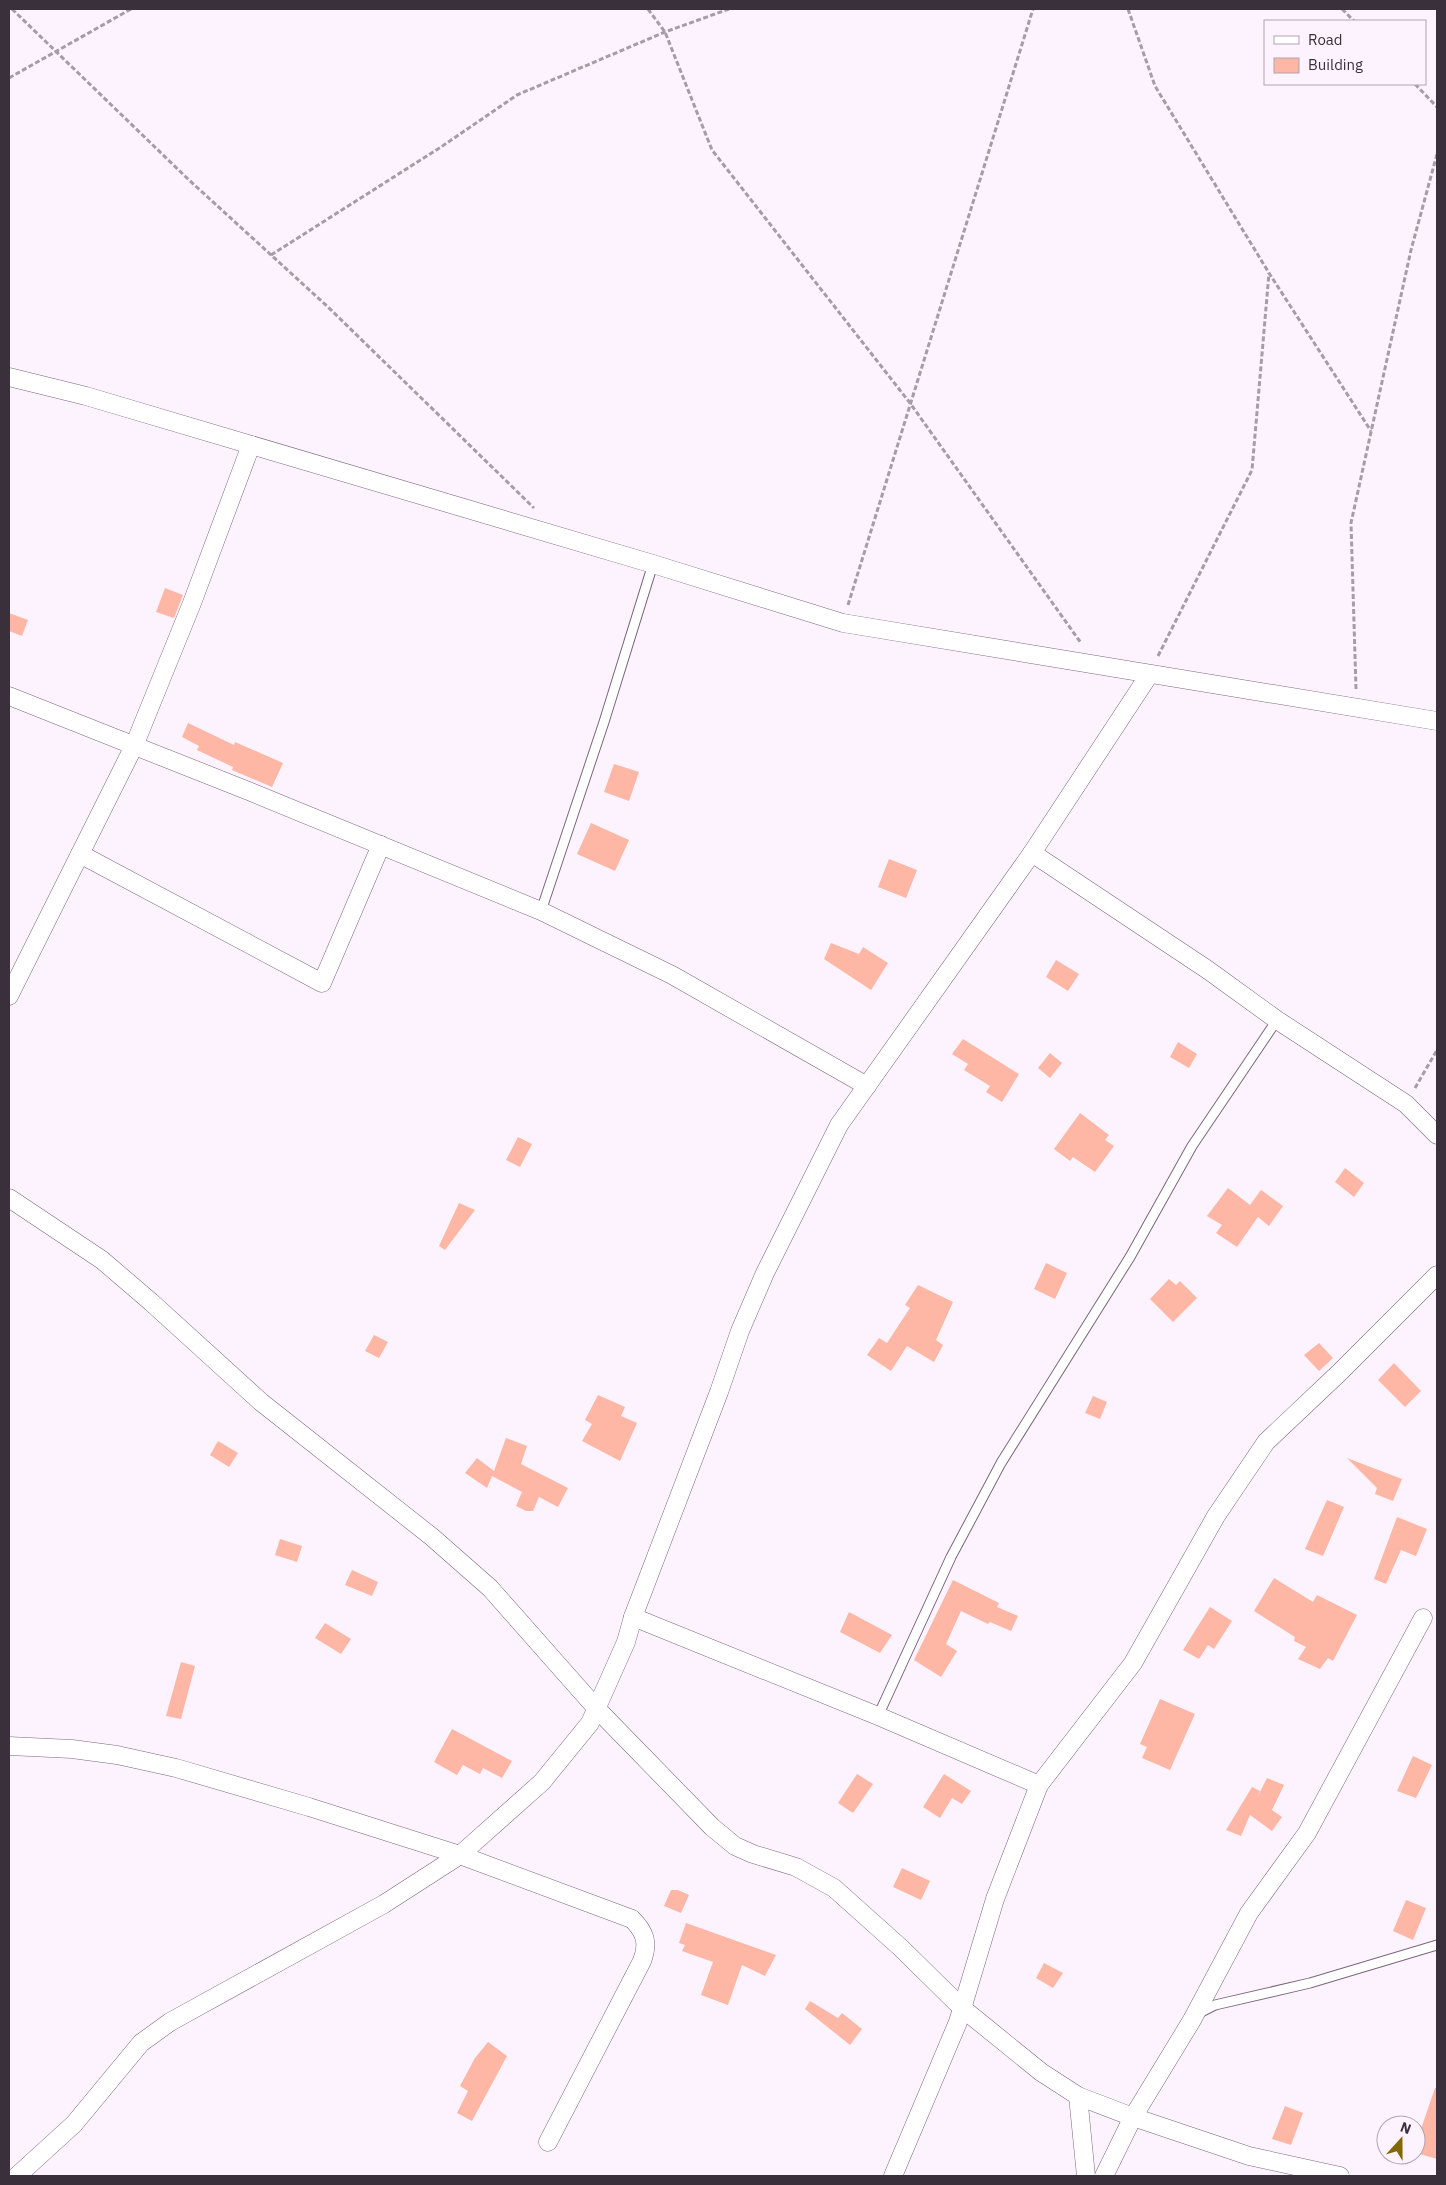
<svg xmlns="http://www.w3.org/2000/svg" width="1446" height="2185" font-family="'IBM Plex Sans',sans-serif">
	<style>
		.building { fill: #feb6a5 }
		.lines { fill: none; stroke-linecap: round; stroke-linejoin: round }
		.service-casing { stroke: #7c667f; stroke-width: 11 }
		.minor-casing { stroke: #7c667f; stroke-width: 19 }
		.path { stroke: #a69ca7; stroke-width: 3; stroke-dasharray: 5 2.5; stroke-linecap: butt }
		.service { stroke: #fff; stroke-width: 9 }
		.minor { stroke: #fff; stroke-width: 18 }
	</style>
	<rect width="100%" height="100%" fill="#fdf3fe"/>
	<!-- building -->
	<g class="building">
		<path d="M165,588L183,595L174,618L156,612Z"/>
		<path d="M9,613L28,620L22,636L9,631Z"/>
		<path d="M188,723L234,745L235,742L283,763L272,787L232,770L233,767L197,750L199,746L182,737Z"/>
		<path d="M614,764L639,772L629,801L604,792Z"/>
		<path d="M591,823L629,840L615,871L577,854Z"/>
		<path d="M889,859L917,870L906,898L878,887Z"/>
		<path d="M831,943L859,954L863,947L888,963L871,990L824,959Z"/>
		<path d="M1056,960L1079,974L1068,991L1046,977Z"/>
		<path d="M963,1039L1019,1074L1002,1102L986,1092L990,1086L964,1070L968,1064L952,1054Z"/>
		<path d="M1178,1042L1197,1054L1189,1068L1170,1057Z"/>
		<path d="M1050,1053L1062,1063L1050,1078L1038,1068Z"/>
		<path d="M1080,1113L1109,1135L1105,1140L1114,1146L1095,1172L1073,1157L1070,1161L1054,1149Z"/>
		<path d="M518,1137L532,1144L520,1167L506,1160Z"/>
		<path d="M1345,1168L1364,1183L1354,1197L1335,1182Z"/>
		<path d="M1228,1188L1250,1205L1261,1190L1283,1206L1269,1226L1258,1217L1237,1247L1216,1233L1222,1225L1207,1216Z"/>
		<path d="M459,1203L475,1210L445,1250L439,1246Z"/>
		<path d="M1046,1263L1067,1273L1055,1299L1034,1289Z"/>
		<path d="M1169,1279L1176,1285L1180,1281L1197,1298L1173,1322L1150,1299Z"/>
		<path d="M918,1285L953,1302L936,1340L943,1345L934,1362L907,1346L891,1371L867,1355L879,1338L887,1343L910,1308L905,1305Z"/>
		<path d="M374,1335L388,1342L379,1358L365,1351Z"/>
		<path d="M1319,1343L1333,1358L1319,1371L1304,1355Z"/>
		<path d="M1394,1363L1421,1391L1405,1407L1378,1380Z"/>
		<path d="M598,1395L625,1407L621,1416L637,1423L620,1461L582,1441L592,1424L585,1420Z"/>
		<path d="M1093,1396L1107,1402L1100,1419L1085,1413Z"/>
		<path d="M506,1438L527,1446L521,1464L568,1488L558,1507L539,1497L533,1511H526L516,1506L522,1492L492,1476L487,1488L465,1473L477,1458L494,1471Z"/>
		<path d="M218,1441L238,1453L229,1467L210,1455Z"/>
		<path d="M1347,1458L1402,1479L1393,1501L1375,1494L1377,1488Z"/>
		<path d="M1327,1500L1344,1507L1323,1556L1305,1549Z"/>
		<path d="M1397,1517L1427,1529L1416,1556L1401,1550L1386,1584L1374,1579Z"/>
		<path d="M280,1539L302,1546L297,1562L275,1555Z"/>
		<path d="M352,1570L378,1582L372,1596L345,1585Z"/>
		<path d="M1274,1578L1313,1602L1317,1595L1357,1615L1333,1661L1328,1658L1320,1669L1298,1659L1306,1647L1294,1641L1295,1637L1254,1611Z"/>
		<path d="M953,1580L999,1603L997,1607L1018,1616L1011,1631L990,1622L988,1624L961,1611L946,1644L957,1651L941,1677L914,1660Z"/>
		<path d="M1210,1607L1232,1621L1214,1649L1208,1645L1199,1659L1183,1650Z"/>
		<path d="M849,1612L892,1635L880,1653L840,1632Z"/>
		<path d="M325,1623L351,1639L341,1654L315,1638Z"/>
		<path d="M181,1662L195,1666L181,1719L166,1716Z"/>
		<path d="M1160,1699L1195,1714L1170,1770L1142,1758L1147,1747L1140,1744Z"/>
		<path d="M452,1729L512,1761L502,1778L483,1768L480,1774L463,1765L457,1775L434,1762Z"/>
		<path d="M1413,1756L1432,1765L1416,1798L1397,1791Z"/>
		<path d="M857,1774L873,1784L853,1813L838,1803Z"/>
		<path d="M944,1774L971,1791L962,1804L952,1798L940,1818L923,1807Z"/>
		<path d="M1267,1778L1284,1785L1272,1810L1282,1817L1272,1831L1250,1815L1241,1836L1226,1830L1252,1787L1260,1791L1257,1798Z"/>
		<path d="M902,1868L930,1881L921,1900L893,1887Z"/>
		<path d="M671,1890H678L689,1895L681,1913L664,1906Z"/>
		<path d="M1406,1900L1426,1908L1413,1940L1393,1931Z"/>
		<path d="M686,1923L776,1955L765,1976L742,1965L728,2005L701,1995L713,1962L682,1951L685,1945L679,1943Z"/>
		<path d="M1044,1963L1063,1973L1053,1988L1036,1978Z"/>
		<path d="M810,2001L838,2018L842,2013L862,2029L850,2045L805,2009Z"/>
		<path d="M488,2042L507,2056L472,2121L457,2113L468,2091L460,2086L475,2058Z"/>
		<path d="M1435,2088H1437V2159L1416,2153V2127L1421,2129Z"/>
		<path d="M1285,2106L1303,2113L1291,2145L1272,2139Z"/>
	</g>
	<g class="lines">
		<defs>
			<g id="service">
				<path d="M541,911L604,722L653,564"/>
				<path d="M878,1716L951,1557L1001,1463L1130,1257L1192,1146L1277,1020"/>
				<path d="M1199,2013L1215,2005L1310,1983L1437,1945"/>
			</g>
			<g id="minor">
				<path d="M9,377L86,396L653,564L843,623L1437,721"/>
				<path d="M9,696L251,792L541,911L672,975L867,1086"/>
				<path d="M1032,853L1208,970L1277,1020L1406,1104L1437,1135"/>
				<path d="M80,854L322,983L381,845"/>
				<path d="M9,996L134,746L192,603L251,445"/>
				<path d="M9,1198L102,1260L151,1302L261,1402L432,1537L490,1588L597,1709L712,1827L735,1846L753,1854L796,1867L834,1888L901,1948L962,2008L1041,2072L1078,2096L1133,2117L1249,2156L1340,2176"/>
				<path d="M633,1617L878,1716L1039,1785"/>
				<path d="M9,1746L72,1749L117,1755L176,1768L309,1807L460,1855L632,1919C645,1932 649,1943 642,1961L548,2142"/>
				<path d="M1078,2096L1086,2176"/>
				<path d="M17,2176L74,2124L141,2043L170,2022L384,1904L460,1855L542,1782L590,1723L626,1642L633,1617L719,1392L740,1331L765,1273L839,1125L1032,853L1149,675"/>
				<path d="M893,2176L958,2022L995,1899L1039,1785L1133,1663L1216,1516L1266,1442L1339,1373L1437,1275"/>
				<path d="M1104,2176L1133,2117L1192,2020L1249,1913L1307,1833L1423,1618"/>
			</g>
		</defs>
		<!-- service casing -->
		<use href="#service" class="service-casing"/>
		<!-- minor casing -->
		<use href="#minor" class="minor-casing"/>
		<!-- path -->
		<g class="path">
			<path d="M12,9L189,180L328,307L534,508"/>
			<path d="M648,9L665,32L712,150L910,403L1081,643"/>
			<path d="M1128,9L1155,86L1269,273L1371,431"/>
			<path d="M1342,9L1354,21"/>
			<path d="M9,78L131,9"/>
			<path d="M1415,84L1437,107"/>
			<path d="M271,255L441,147L517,95L665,32L729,9"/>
			<path d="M848,605L1033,9"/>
			<path d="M1158,656L1252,470L1269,273"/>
			<path d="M1356,689L1351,523L1411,250L1437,154"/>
			<path d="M1415,1088L1437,1050"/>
		</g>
		<!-- service -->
		<use href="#service" class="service"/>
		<!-- minor -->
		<use href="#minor" class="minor"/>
	</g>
	<!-- border -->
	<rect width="1446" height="2185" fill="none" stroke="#3a303b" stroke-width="20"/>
	<!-- legend -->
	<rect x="1264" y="20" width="162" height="65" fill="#fdf3fe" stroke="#afa5b0"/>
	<rect x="1274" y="36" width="25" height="8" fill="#ffffff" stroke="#afa5b0"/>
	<text x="1308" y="45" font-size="15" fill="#3a303b">Road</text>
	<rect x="1274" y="58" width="25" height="15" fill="#feb6a5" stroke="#afa5b0"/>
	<text x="1308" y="70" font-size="15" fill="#3a303b">Building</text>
	<!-- north arrow -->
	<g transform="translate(1401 2140) rotate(21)"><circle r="24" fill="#fdf3fe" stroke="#afa5b0"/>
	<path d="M0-4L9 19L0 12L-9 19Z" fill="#836801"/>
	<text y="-8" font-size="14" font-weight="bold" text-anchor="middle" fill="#3a303b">N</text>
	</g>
</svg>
